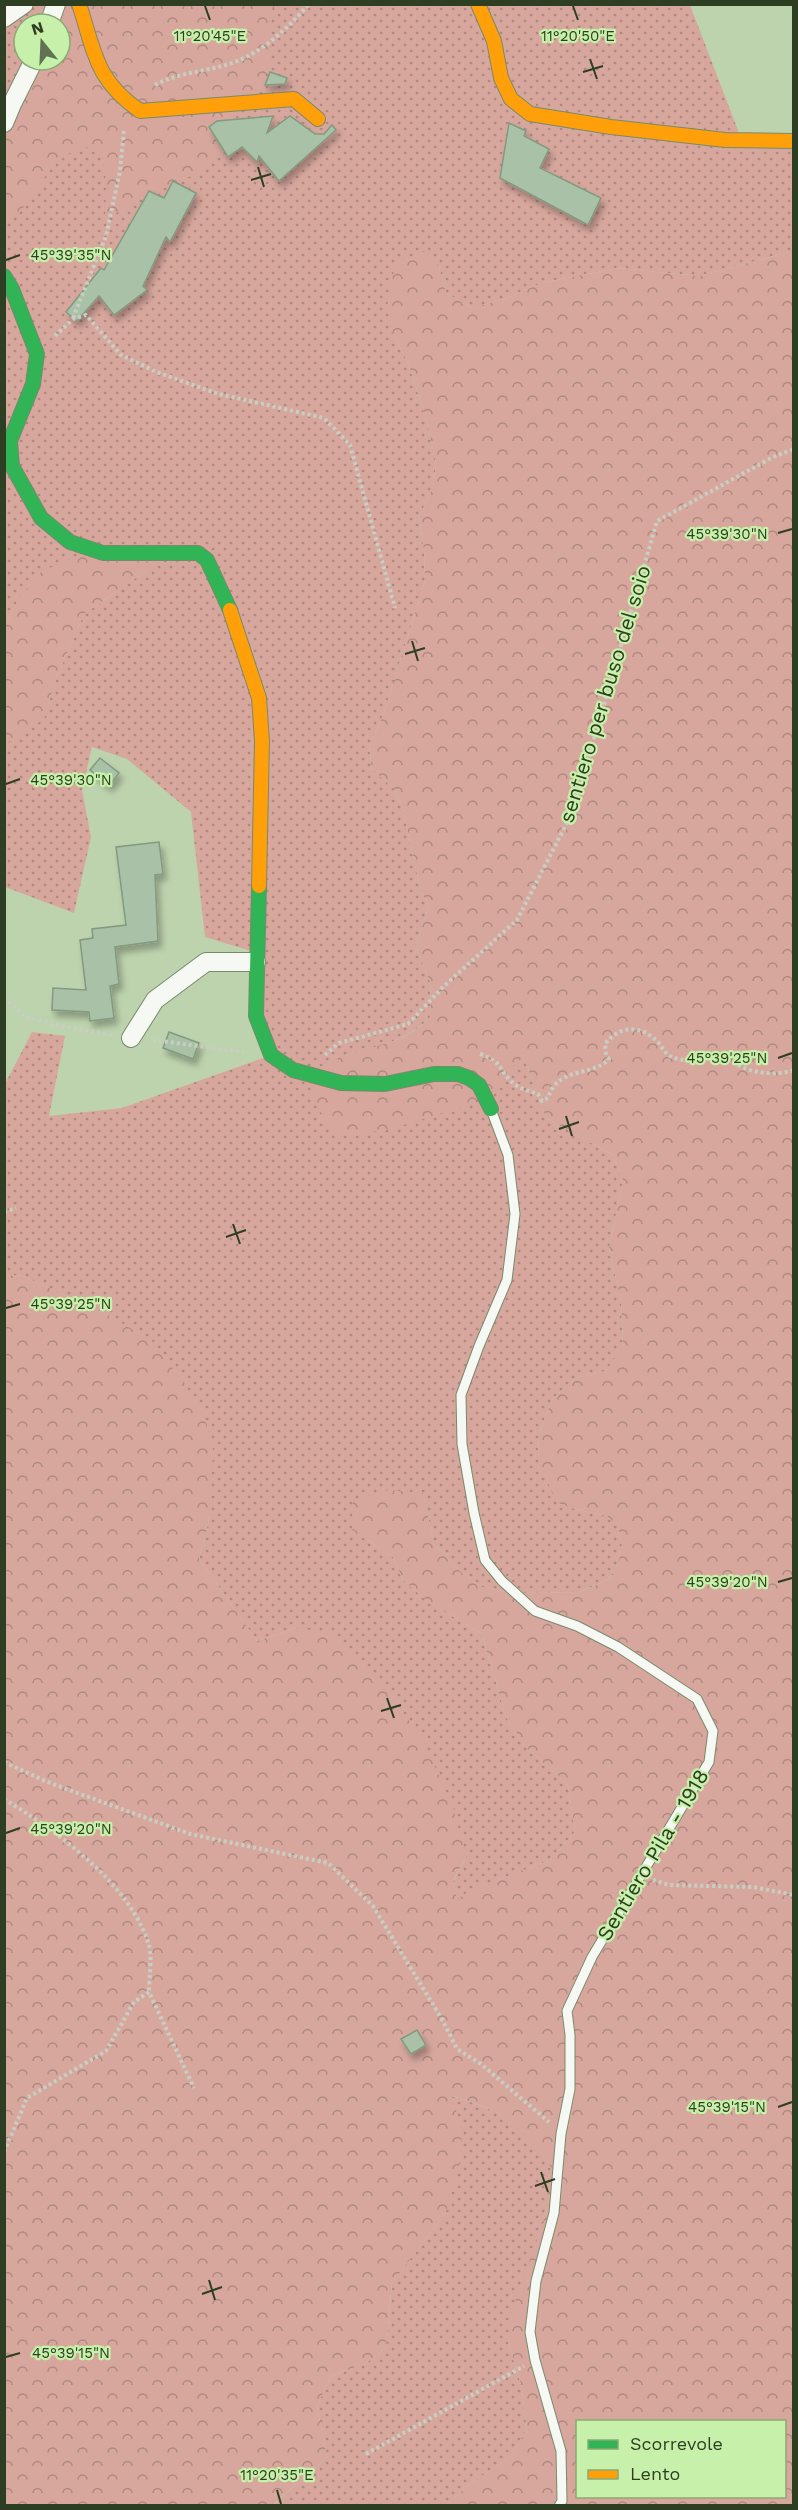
<svg xmlns="http://www.w3.org/2000/svg" width="798" height="2510" font-family="'Work Sans',sans-serif">
	<style>
		.grass { fill: url(#grass-dots); fill-rule: evenodd }
		.forest { fill: url(#forest-crowns); fill-rule: evenodd }
		.building { fill: #a9c1a6; stroke: #829a7f; stroke-width: 1.5; filter: url(#shadow) }
		.lines { fill: none; stroke-linecap: round; stroke-linejoin: round }
		.lane-casing { stroke: #798a6c; stroke-width: 11 }
		.street-casing { stroke: #798a6c; stroke-width: 20 }
		.fast-casing { stroke: #798a6c; stroke-width: 16 }
		.slow-casing { stroke: #798a6c; stroke-width: 16 }
		.path { stroke: #c8cfc2; stroke-width: 4; stroke-dasharray: 3 3; stroke-linecap: butt }
		.lane { stroke: #f5f8f3; stroke-width: 9 }
		.street { stroke: #f5f8f3; stroke-width: 18 }
		.fast { stroke: #30b455; stroke-width: 14 }
		.slow { stroke: #ff9f0a; stroke-width: 14 }
		.ticks { fill: none; stroke: #2e3e22; stroke-width: 2 }
		.labels { text-anchor: middle; stroke-width: 4.5; stroke-linejoin: round; paint-order: stroke }
		.street-label { font-size: 21px; fill: #2e3e22; stroke: #c7f1aa }
		.ticks-label { font-size: 15px; text-anchor: middle; fill: #2e3e22; stroke: #c7f1aa; stroke-width: 4.5; stroke-linejoin: round; paint-order: stroke }
	</style>
	<defs>
		<pattern id="grass-dots" width="8" height="8" patternUnits="userSpaceOnUse" patternTransform="scale(1.5)"><rect width="8" height="8" fill="#d7a79d"/><path d="M2 2h.1M6 6h.1" fill="none" stroke="#af8980" stroke-width="1.8" stroke-linecap="round"/></pattern>
		<pattern id="forest-crowns" width="20" height="18" patternUnits="userSpaceOnUse" patternTransform="scale(1.5)"><rect width="20" height="18" fill="#d7a79d"/><path d="M2 6a3 3 0 1 1 6 0M12 15a3 3 0 1 1 6 0" fill="none" stroke="#af8980"/></pattern>
		<filter id="shadow"><feDropShadow dx="3.5" dy="6" stdDeviation="3" flood-color="#0004"/></filter>
	</defs>
	<rect width="100%" height="100%" fill="#bdd3ad"/>
	<!-- grass -->
	<g class="grass">
		<path d="M5,5H690L744,146L793,149V251L699,276L618,268L541,283L508,298L472,308L446,293L439,267L392,331L408,363L427,421L436,464L433,487L419,517L424,551L425,581L383,716L369,746L372,769L395,790L403,809L419,883L428,908L416,946L430,982L431,1016C411,1040 375,1047 345,1056L523,1055L546,1118L613,1155L623,1180L609,1249L621,1301L623,1347L606,1371L575,1378L552,1400L539,1433L538,1459L574,1509L607,1516L618,1525L622,1546L618,1563L609,1579L580,1592L511,1593L481,1587L461,1572L434,1544L423,1493L352,1530L393,1557L403,1580L427,1601L482,1634L506,1717L527,1748L568,1785L575,1832L550,1860L471,1890L457,1900L453,1882L466,1857L296,1628L257,1641L199,1559L210,1516L151,1341L106,1314L23,1276L5,1275V1084L32,1032L65,1036L49,1116L122,1108L263,1058L264,955L205,937L191,812L127,759L92,747L82,790L91,837L74,913L5,887V744L44,718L55,681L84,614L146,571L20,597L5,625ZM24,24H60V60H24Z"/>
		<path d="M451,2096C508,2112 521,2124 555,2172L546,2214L508,2342L521,2384L527,2429L510,2457L470,2484L446,2505L273,2506C290,2488 310,2475 327,2457L317,2406L331,2376L366,2363L386,2348L392,2283L446,2212Z"/>
	</g>
	<!-- forest -->
	<g class="forest">
		<path d="M59,5H275L269,15L271,46L269,70L263,86L242,105L210,168L146,195L105,220L106,184L103,157L81,144C72,152 60,159 52,168C37,184 28,213 5,220V123L37,60H60V24H51Z"/>
		<path d="M428,249L439,267L446,293L472,308L508,298L541,283L618,268L699,276L793,251V2505H446L470,2484L510,2457L527,2429L521,2384L508,2342L513,2307L546,2214L555,2172C521,2125 508,2112 452,2096L462,2132L459,2167L446,2212L392,2283L386,2348L366,2363L331,2376L317,2406L327,2457C310,2475 290,2488 273,2505H5L4,1275L23,1276L106,1314L152,1341L202,1408L213,1447L210,1516L199,1559L257,1641L296,1628L325,1632L354,1654L396,1702L424,1742L453,1807L466,1857L453,1881L457,1900L470,1890L550,1860L575,1832L568,1785L527,1748L506,1717L482,1634L427,1601L403,1580L393,1557L352,1530L353,1501L388,1490L423,1493L434,1544L461,1572L481,1587L511,1593L581,1592L609,1579L618,1563L622,1546L618,1526L607,1516L574,1509L556,1502L538,1459L539,1433L552,1400L575,1378L606,1371L623,1346L621,1301L609,1249L623,1180L613,1155L546,1118L523,1055L495,1087L472,1104L384,1131L331,1134L313,1095L315,1075C325,1068 336,1060 348,1055C377,1045 411,1041 431,1016L430,982L416,946L428,908L419,883L403,809L395,790L372,769L369,746L383,716L425,581L424,551L419,517L433,487L436,464L427,421L408,363L392,331L387,307L395,264ZM578,2422H784V2496H578Z"/>
		<path d="M100,547L160,557L146,571L84,614L55,681L44,719L5,744V625L20,597L42,571Z"/>
	</g>
	<!-- building -->
	<g class="building">
		<path d="M270,72L287,78L285,84L265,85Z"/>
		<path d="M273,116L267,133L290,116L315,134H324L332,125L336,130L279,181L259,156L257,162L242,147L228,157L209,127L217,121Z"/>
		<path d="M509,123L526,131L524,136L549,149L540,168L601,198L588,225L500,178Z"/>
		<path d="M173,181L196,193L170,242L166,237L143,286L147,290L114,315L99,296L77,321L66,312L101,268L104,270L149,191L164,198Z"/>
		<path d="M100,758L119,773L109,786L90,770Z"/>
		<path d="M159,842L163,874L155,875L158,941L115,947L119,984L110,986L114,1018L90,1021L89,1012L52,1010L53,988L86,990L80,940L93,938L92,929L126,925L116,847Z"/>
		<path d="M169,1032L199,1043L193,1059L163,1048Z"/>
		<path d="M417,2030L426,2045L411,2054L401,2039Z"/>
	</g>
	<g class="lines">
		<defs>
			<path id="lane" d="M492,1112L508,1155L515,1214L507,1280L479,1346L461,1395L462,1444L474,1513L485,1560L502,1581L535,1611L577,1626L618,1647L697,1699L713,1731L709,1762L592,1957L567,2011L570,2035V2089L561,2134L554,2213L536,2281L530,2332L535,2360L561,2451L562,2501L559,2506"/>
			<g id="street">
				<path d="M4,18L24,4"/>
				<path d="M49,24L56,4"/>
				<path d="M4,123L12,104L34,60"/>
				<path d="M131,1038L155,1000L206,962H256"/>
			</g>
			<g id="fast">
				<path d="M4,276L12,289L37,354L33,384L10,441L12,466L41,518L70,542L103,553H198L207,560L230,610"/>
				<path d="M259,886L256,1016L271,1055L293,1070L341,1083L385,1084L434,1074H458L469,1078L479,1085L491,1109"/>
			</g>
			<g id="slow">
				<path d="M79,4C95,52 95,80 140,111L294,99L318,119"/>
				<path d="M478,4L494,41L501,78L511,99L530,114L611,127L725,140L794,141"/>
				<path d="M230,610L259,698L262,741L259,886"/>
			</g>
		</defs>
		<!-- lane casing -->
		<use href="#lane" class="lane-casing"/>
		<!-- street casing -->
		<use href="#street" class="street-casing"/>
		<!-- fast casing -->
		<use href="#fast" class="fast-casing"/>
		<!-- slow casing -->
		<use href="#slow" class="slow-casing"/>
		<!-- path -->
		<g class="path">
			<path d="M155,85C177,73 202,72 226,65C260,55 286,30 309,4"/>
			<path d="M73,318L106,236L120,171L124,130"/>
			<path d="M55,336L73,319L86,315L121,355L159,373L219,394L324,418L350,445L395,608"/>
			<path d="M4,998L26,1017L70,1028L113,1035"/>
			<path d="M153,1040L244,1052"/>
			<path d="M480,1054C503,1062 497,1068 512,1082C520,1089 529,1091 538,1094L542,1101L548,1098C558,1066 592,1077 609,1059L606,1055L605,1044C619,1026 639,1024 657,1041C663,1047 664,1054 672,1057C679,1060 693,1062 700,1060C705,1059 707,1056 713,1056C727,1057 735,1065 747,1069C762,1074 779,1075 794,1070"/>
			<path d="M325,1055L339,1043L408,1024L444,986L517,920L573,811L657,521L773,457L794,449"/>
			<path d="M4,1212L16,1208"/>
			<path d="M4,1762L45,1781L190,1834L328,1863L373,1906L443,2021L457,2049L481,2064L549,2122"/>
			<path d="M4,1799C56,1831 128,1882 148,1942C153,1955 149,1977 149,1992"/>
			<path d="M653,1880L669,1885L753,1887L794,1895"/>
			<path d="M4,2152L27,2098L106,2051L134,2002L149,1992L194,2088"/>
			<path d="M366,2454L524,2366"/>
		</g>
		<!-- lane -->
		<use href="#lane" class="lane"/>
		<!-- street -->
		<use href="#street" class="street"/>
		<!-- fast -->
		<use href="#fast" class="fast"/>
		<!-- slow -->
		<use href="#slow" class="slow"/>
	</g>
	<!-- ticks -->
	<path class="ticks" d="M205,6L210,20M573,6L578,20M590,59L597,79M583,72L603,66M258,167L264,187M251,180L271,174M6,260L20,255M778,533L792,529M412,641L418,661M405,654L425,648M6,784L20,779M778,1058L792,1053M566,1116L572,1136M559,1129L579,1122M233,1224L240,1244M226,1237L246,1230M6,1308L20,1304M778,1582L792,1578M387,1698L394,1718M381,1711L401,1705M6,1833L20,1828M778,2107L792,2102M541,2172L548,2192M535,2186L555,2179M209,2280L215,2300M202,2294L222,2287M6,2357L20,2353M277,2490L281,2504"/>
	<g class="labels">
		<!-- street labels -->
		<g class="street-label">
			<text transform="translate(605 694) rotate(-73)" y="7">sentiero per buso del soio</text>
			<text transform="translate(653 1855) rotate(-59)" y="7">Sentiero Pila - 1918</text>
		</g>
	</g>
	<g class="ticks-label">
		<text x="210" y="41">11°20'45"E</text>
		<text x="578" y="41">11°20'50"E</text>
		<text x="71" y="260">45°39'35"N</text>
		<text x="727" y="539">45°39'30"N</text>
		<text x="71" y="785">45°39'30"N</text>
		<text x="727" y="1063">45°39'25"N</text>
		<text x="71" y="1309">45°39'25"N</text>
		<text x="727" y="1587">45°39'20"N</text>
		<text x="71" y="1834">45°39'20"N</text>
		<text x="727" y="2112">45°39'15"N</text>
		<text x="71" y="2358">45°39'15"N</text>
		<text x="277" y="2480">11°20'35"E</text>
	</g>
	<!-- border -->
	<rect width="798" height="2510" fill="none" stroke="#2e3e22" stroke-width="12"/>
	<!-- legend -->
	<rect x="576" y="2420" width="210" height="78" fill="#c7f1aa" stroke="#8aa974" stroke-width="1.5"/>
	<rect x="588" y="2440" width="30" height="9" fill="#30b455" stroke="#8aa974" stroke-width="1.5"/>
	<text x="630" y="2450" font-size="18" fill="#2e3e22">Scorrevole</text>
	<rect x="588" y="2470" width="30" height="9" fill="#ff9f0a" stroke="#8aa974" stroke-width="1.5"/>
	<text x="630" y="2480" font-size="18" fill="#2e3e22">Lento</text>
	<!-- north arrow -->
	<g transform="translate(42 42) rotate(342)"><circle r="28" fill="#c7f1aa" stroke="#8aa974" stroke-width="1.5"/>
	<path d="M0-4.5L10 22L0 15L-10 22Z" fill="#607253"/>
	<text y="-9" font-size="16" font-weight="bold" text-anchor="middle" fill="#2e3e22">N</text>
	</g>
</svg>
